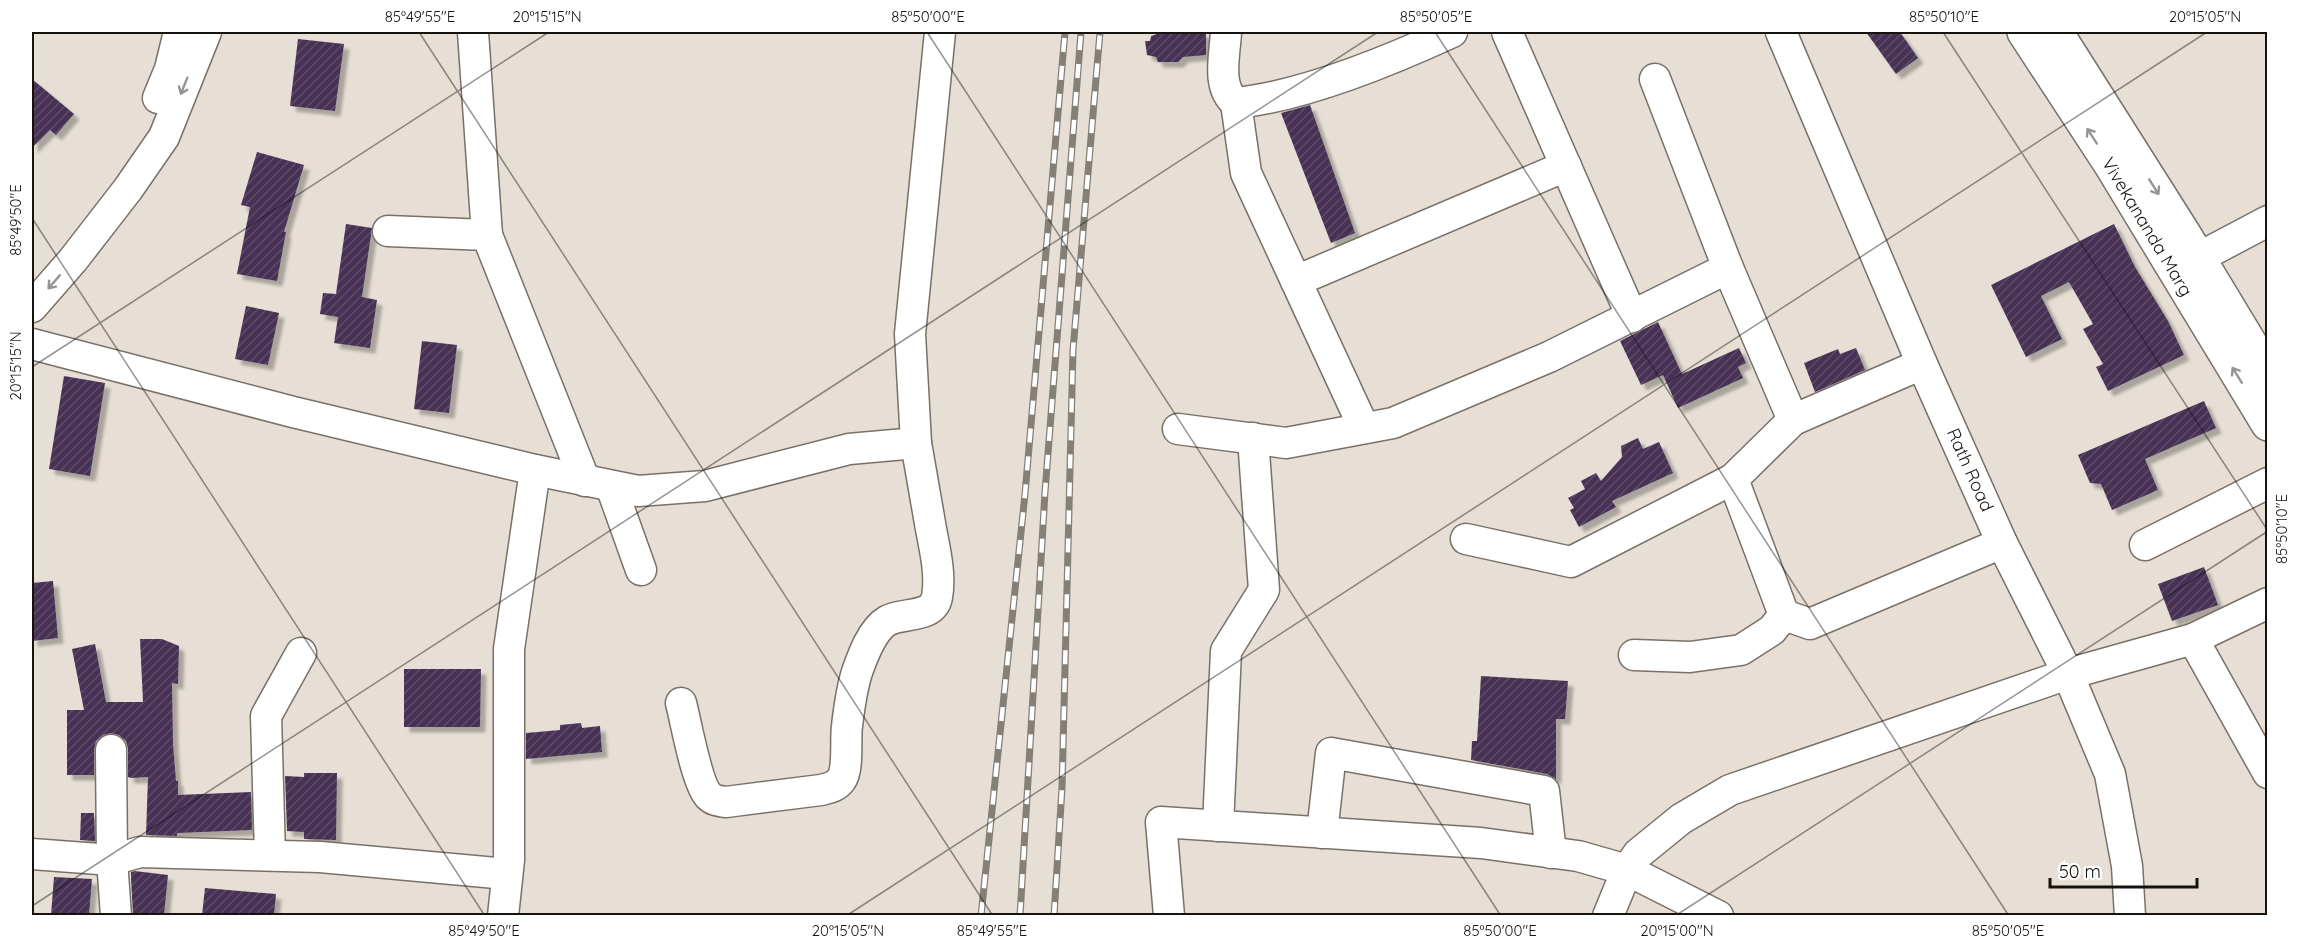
<svg xmlns="http://www.w3.org/2000/svg" width="2299" height="947" font-family="Quicksand,sans-serif">
	<style>
		.building { fill: url(#building-hatch); filter: url(#shadow) }
		.lines { fill: none; stroke-linecap: round; stroke-linejoin: round }
		.minor-casing { stroke: #797168; stroke-width: 33 }
		.major-casing { stroke: #797168; stroke-width: 36 }
		.minor { stroke: #fff; stroke-width: 30 }
		.major { stroke: #fff; stroke-width: 33 }
		.rail-casing { stroke: #847f77; stroke-width: 7 }
		.rail { stroke: #fff; stroke-width: 4.5; stroke-dasharray: 14; stroke-linecap: butt }
		.oneway { stroke: #969593 }
		.ticks { fill: none; stroke: #16130f; stroke-width: 1.5; stroke-opacity: 0.45 }
		.labels { text-anchor: middle; stroke-width: 6; stroke-linejoin: round; paint-order: stroke }
		.street-label { font-size: 18px; fill: #16130f; stroke: #fff }
		.neatline { fill: none; stroke: #16130f; stroke-width: 2 }
		.ticks-label { font-size: 15px; text-anchor: middle; fill: #16130f }
	</style>
	<defs>
		<pattern id="building-hatch" width="6" height="6" patternUnits="userSpaceOnUse" patternTransform="scale(1.5)"><rect width="6" height="6" fill="#463255"/><path d="M-1 1l2-2M0 6l6-6M5 7l2-2" fill="none" stroke="#5d4d69"/></pattern>
		<filter id="shadow"><feDropShadow dx="5.5" dy="5.5" stdDeviation="1.5" flood-color="#0004"/></filter>
	</defs>
	<rect width="100%" height="100%" fill="#e7dfd5"/>
	<!-- building -->
	<g class="building">
		<path d="M1163,32H1206V55L1183,57L1178,62H1158L1156,57L1147,55L1145,41H1150L1151,36Z"/>
		<path d="M1866,32H1900L1918,58L1896,74Z"/>
		<path d="M298,39L344,44L335,111L290,106Z"/>
		<path d="M32,79L74,114L56,135L50,130L32,148Z"/>
		<path d="M1310,105L1355,233L1331,243L1281,113Z"/>
		<path d="M257,152L304,165L284,232H286L277,281L237,274L250,207L241,205Z"/>
		<path d="M346,224L372,228L362,297L377,300L370,348L334,343L338,317L320,314L323,293L336,294Z"/>
		<path d="M2114,224L2135,267L2168,321L2184,355L2108,391L2096,367L2103,364L2083,329L2093,324L2069,282L2041,296L2062,339L2026,357L1991,285Z"/>
		<path d="M246,306L279,313L268,365L235,359Z"/>
		<path d="M1658,322L1682,374L1739,348L1746,363L1738,367L1743,378L1678,408L1663,375L1641,385L1620,341Z"/>
		<path d="M422,341L457,345L449,413L414,409Z"/>
		<path d="M1856,348L1865,370L1815,392L1804,363L1838,349L1840,354Z"/>
		<path d="M64,376L105,383L90,476L49,469Z"/>
		<path d="M2204,401L2216,428L2145,459L2158,490L2112,510L2101,484L2090,483L2078,455Z"/>
		<path d="M1638,438L1643,449L1659,442L1673,473L1612,501L1616,507L1579,527L1570,510L1574,508L1568,498L1585,489L1581,481L1596,473L1601,481L1622,457L1621,446Z"/>
		<path d="M2204,567L2218,605L2172,621L2158,584Z"/>
		<path d="M53,581L58,638L32,641V583Z"/>
		<path d="M140,639H162L179,646L178,684L172,683L173,744L176,781H178V795L251,792L252,830L177,833V836L146,835L148,777L131,778L128,777V749L126,741L119,735L111,733L103,735L96,741L94,750V775H67V710H84L72,649L95,644L106,702H143Z"/>
		<path d="M404,669H481L480,727H404Z"/>
		<path d="M1481,676L1568,681L1565,719H1556V779L1547,774L1471,760L1472,741H1477Z"/>
		<path d="M581,723L582,728L600,726L602,752L526,759V733L560,730V725Z"/>
		<path d="M304,773H337L336,840L304,839V832L287,831L285,776L304,777Z"/>
		<path d="M81,813H94L95,841L80,840Z"/>
		<path d="M135,871L168,875L164,915H133L131,878V872Z"/>
		<path d="M54,877L92,879L89,915H51Z"/>
		<path d="M205,888L276,894L274,915H202Z"/>
	</g>
	<g class="lines">
		<defs>
			<g id="minor">
				<path d="M473,32L487,235L585,481"/>
				<path d="M1226,32C1225,55 1216,87 1236,103C1305,96 1389,61 1452,32"/>
				<path d="M1507,32L1632,317"/>
				<path d="M1781,32L1922,364L2002,543L2068,674L2110,774L2127,866L2130,916"/>
				<path d="M1655,79L1728,268"/>
				<path d="M158,98L170,69L179,32"/>
				<path d="M1236,103L1246,173L1364,428"/>
				<path d="M388,231L487,235"/>
				<path d="M2198,258L2268,221"/>
				<path d="M1296,281L1566,166"/>
				<path d="M32,307L73,260L128,189L164,137L206,32"/>
				<path d="M32,344L293,412L535,470L638,491L705,486L849,449L916,443L910,334L940,32"/>
				<path d="M1793,420L1733,479L1784,615L1810,624L2002,543"/>
				<path d="M1178,429L1286,443L1393,423L1549,357L1728,268L1793,420L1922,364"/>
				<path d="M611,486L641,570"/>
				<path d="M1466,539L1571,562L1733,479"/>
				<path d="M2145,545L2268,483"/>
				<path d="M2268,603L2193,639L2268,773"/>
				<path d="M1634,655L1690,657L1741,650L1772,630L1784,615"/>
				<path d="M681,703C686,722 697,785 709,796C714,801 720,801 726,802L821,790C828,788 836,787 841,780C849,769 845,739 847,726C849,709 852,688 857,672C863,655 872,630 887,621C902,612 933,619 937,597C941,575 935,550 931,529C926,500 921,471 916,443"/>
				<path d="M111,750L112,860L116,916"/>
				<path d="M1218,826L1226,651L1264,590L1253,438"/>
				<path d="M1322,833L1331,753L1544,791L1551,853"/>
				<path d="M32,854L112,860L140,852L320,857L507,874"/>
				<path d="M270,855L266,716L301,653"/>
				<path d="M503,916L509,860V649L535,470"/>
				<path d="M1169,916L1161,822L1481,843L1578,856L1627,870L1718,916"/>
				<path d="M1608,916L1627,870L1638,854L1681,819L1730,790L2068,674L2193,639"/>
			</g>
			<g id="major">
				<path d="M2024,32L2111,165L2268,424"/>
				<path d="M2056,32L2184,234L2268,373"/>
			</g>
		</defs>
		<!-- minor casing -->
		<use href="#minor" class="minor-casing"/>
		<!-- major casing -->
		<use href="#major" class="major-casing"/>
		<!-- minor -->
		<use href="#minor" class="minor"/>
		<!-- major -->
		<use href="#major" class="major"/>
		<defs>
			<g id="rail">
				<path d="M981,916L1025,494L1065,32"/>
				<path d="M1020,916L1045,492L1081,32"/>
				<path d="M1054,916L1062,788L1073,350L1100,32"/>
			</g>
		</defs>
		<!-- rail casing -->
		<use href="#rail" class="rail-casing"/>
		<!-- rail -->
		<use href="#rail" class="rail"/>
	</g>
	<!-- one-way arrows -->
	<defs><path id="oneway-shaft" d="M-6 0H5M1.5-3L5.5 0L1.5 3" fill="none" stroke-width="1.6" stroke-linecap="round" stroke-linejoin="round" transform="scale(1.5)"/></defs>
	<g class="oneway">
		<use href="#oneway-shaft" transform="translate(184 86) rotate(112)"/>
		<use href="#oneway-shaft" transform="translate(2092 136) rotate(-123)"/>
		<use href="#oneway-shaft" transform="translate(2154 187) rotate(58)"/>
		<use href="#oneway-shaft" transform="translate(54 282) rotate(131)"/>
		<use href="#oneway-shaft" transform="translate(2237 375) rotate(-122)"/>
	</g>
	<!-- ticks -->
	<path class="ticks" d="M419,32L993,916M927,32L1501,916M1435,32L2009,916M1943,32L2268,531M32,218L485,916M32,367L549,32M32,906L1378,32M846,916L2207,32M1675,916L2268,531"/>
	<g class="labels">
		<!-- street labels -->
		<g class="street-label">
			<text transform="translate(2147 227) rotate(59)" y="6">Vivekananda Marg</text>
			<text transform="translate(1970 470) rotate(66)" y="6">Rath Road</text>
		</g>
	</g>
	<!-- border -->
	<rect width="2299" height="947" fill="none" stroke="#ffffff" stroke-width="66"/>
	<!-- scale -->
	<path d="M2050 878v9h147v-9" fill="none" stroke="#16130f" stroke-width="3"/>
	<text x="2059" y="878" font-size="18" fill="#16130f" stroke="#ffffff" stroke-width="4.5" paint-order="stroke">50 m</text>
	<rect x="33" y="33" width="2233" height="881" class="neatline"/>
	<g class="ticks-label">
		<text x="420" y="22">85°49'55"E</text>
		<text x="547" y="22">20°15'15"N</text>
		<text x="928" y="22">85°50'00"E</text>
		<text x="1436" y="22">85°50'05"E</text>
		<text x="1944" y="22">85°50'10"E</text>
		<text x="2205" y="22">20°15'05"N</text>
		<text transform="translate(16 220) rotate(-90)" y="5">85°49'50"E</text>
		<text transform="translate(16 366) rotate(-90)" y="5">20°15'15"N</text>
		<text transform="translate(2282 529) rotate(-90)" y="5">85°50'10"E</text>
		<text x="484" y="936">85°49'50"E</text>
		<text x="848" y="936">20°15'05"N</text>
		<text x="992" y="936">85°49'55"E</text>
		<text x="1500" y="936">85°50'00"E</text>
		<text x="1677" y="936">20°15'00"N</text>
		<text x="2008" y="936">85°50'05"E</text>
	</g>
</svg>
